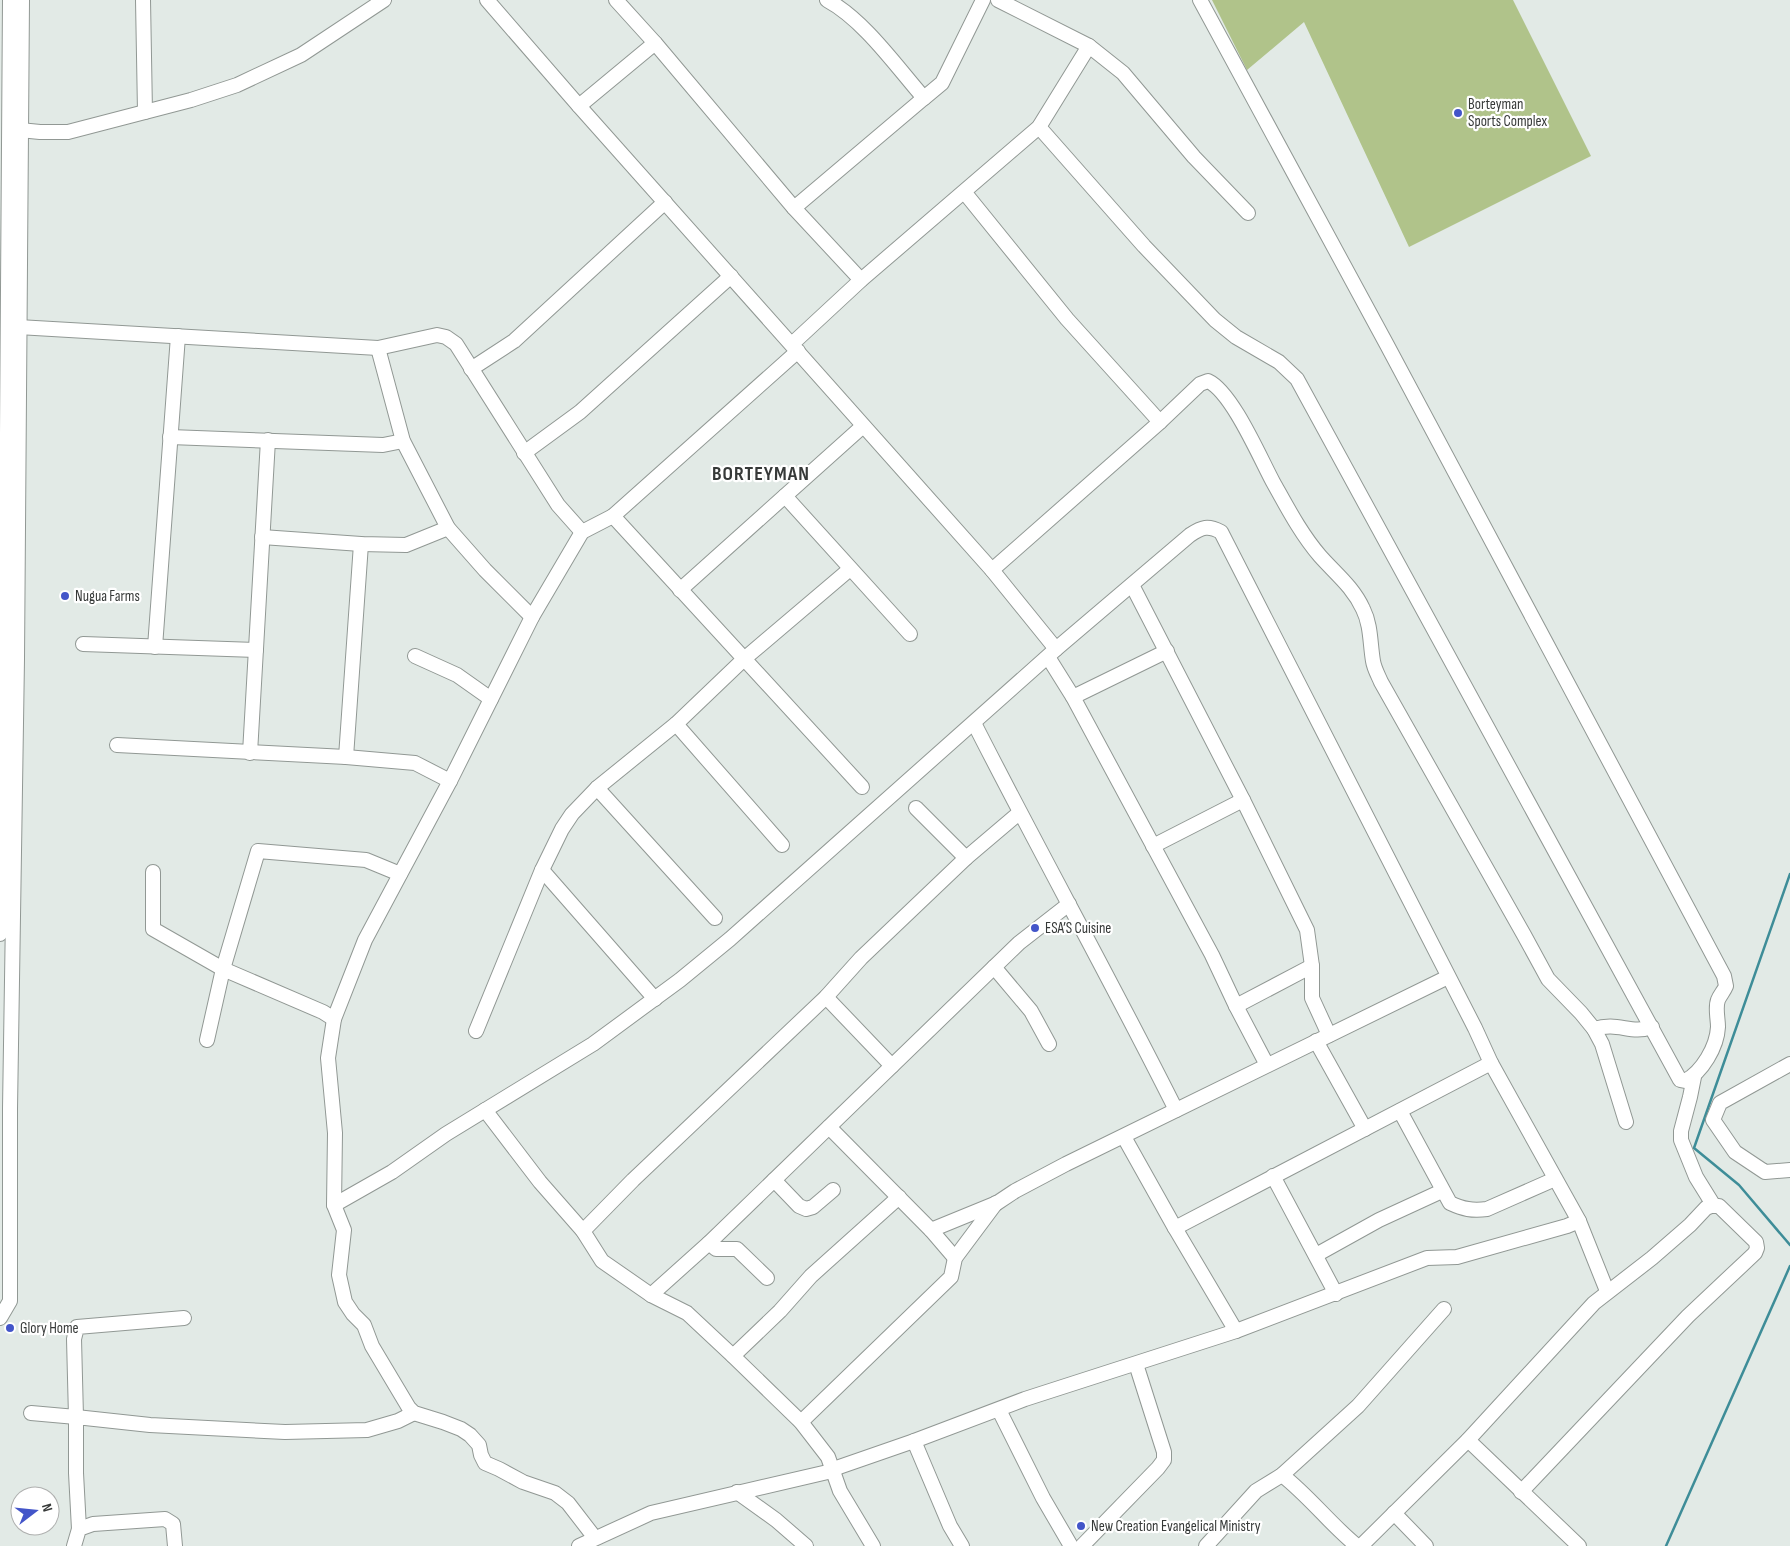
<svg xmlns="http://www.w3.org/2000/svg" width="1790" height="1546" font-family="'Sofia Sans Condensed',sans-serif">
	<style>
		.green { fill: #b0c38a }
		.lines { fill: none; stroke-linecap: round; stroke-linejoin: round }
		.stream { stroke: #3e8d98; stroke-width: 2.5 }
		.minor-casing { stroke: #919894; stroke-width: 16 }
		.minor { stroke: #fff; stroke-width: 14 }
		.poi-dot { fill: #4355c9; stroke: #fff; stroke-width: 2 }
		.labels { text-anchor: middle; stroke-width: 4.5; stroke-linejoin: round; paint-order: stroke }
		.poi-label { font-size: 15px; fill: #363938; stroke: #fff; text-anchor: start }
		.district-label { font-size: 20px; font-weight: bold; letter-spacing: 1px; fill: #363938; stroke: #fff }
	</style>
	<rect width="100%" height="100%" fill="#e2eae6"/>
	<!-- green -->
	<path class="green" d="M1212,0H1513L1591,156L1409,247L1304,22L1247,70Z"/>
	<g class="lines">
		<!-- stream -->
		<g class="stream">
			<path d="M1790,874L1694,1148L1739,1185L1790,1245"/>
			<path d="M1666,1546L1790,1266"/>
		</g>
		<defs>
			<g id="minor">
				<path d="M143,0L145,112"/>
				<path d="M487,0L579,106L992,570L1056,649"/>
				<path d="M616,0L655,43L794,208L861,280"/>
				<path d="M998,0L1089,46L1123,73L1194,157L1248,213"/>
				<path d="M924,98L942,83L983,0"/>
				<path d="M579,106L655,43"/>
				<path d="M1039,127L1144,246L1215,320L1236,337L1279,362L1297,379L1680,1080L1685,1081C1702,1072 1717,1047 1718,1027C1718,1018 1715,1008 1718,1000C1720,995 1724,991 1726,986L1724,976L1387,345L1200,0"/>
				<path d="M20,130L40,132H68L191,100L237,85L301,55L384,0"/>
				<path d="M965,193L1067,319L1160,422"/>
				<path d="M794,208L924,98C896,66 864,20 827,0"/>
				<path d="M18,327L378,348L437,335L446,337L456,344L558,505L582,532"/>
				<path d="M792,344L861,280L1039,127L1089,46"/>
				<path d="M378,348L403,441L448,528L485,570L532,617"/>
				<path d="M471,369L514,341L665,202"/>
				<path d="M170,437L383,445L403,441"/>
				<path d="M524,453L580,412L731,276"/>
				<path d="M785,496L910,634"/>
				<path d="M613,516L862,787"/>
				<path d="M262,537L361,544L406,545L448,528"/>
				<path d="M992,570L1160,422L1200,384L1208,381C1232,392 1260,458 1273,482C1287,507 1301,534 1320,556C1336,574 1353,587 1363,609C1371,625 1370,643 1373,661C1374,668 1378,675 1381,682L1524,935L1548,979L1581,1013L1594,1029L1602,1044L1626,1122"/>
				<path d="M1132,585L1243,800L1307,930L1312,966V998L1329,1035"/>
				<path d="M680,590L863,426"/>
				<path d="M83,644L256,650"/>
				<path d="M155,647L178,336"/>
				<path d="M415,656L457,675L491,699"/>
				<path d="M1048,657L1073,697L1212,955L1236,1006L1267,1065"/>
				<path d="M1073,697L1167,651"/>
				<path d="M974,723C1040,853 1111,980 1176,1110"/>
				<path d="M676,724L782,845"/>
				<path d="M117,745L346,757L415,763L450,781"/>
				<path d="M250,753L268,440"/>
				<path d="M346,757L361,544"/>
				<path d="M597,788L715,918"/>
				<path d="M916,808L966,858"/>
				<path d="M1153,846L1243,800"/>
				<path d="M542,870L655,999"/>
				<path d="M153,872V929L223,969L323,1012L334,1019"/>
				<path d="M0,934L6,579L10,0"/>
				<path d="M994,967L1031,1011L1049,1044"/>
				<path d="M826,997L892,1066"/>
				<path d="M1236,1006L1312,966"/>
				<path d="M1594,1029C1619,1021 1630,1035 1652,1027"/>
				<path d="M476,1031L542,870L562,829L572,814L597,788L676,724L744,659L850,569"/>
				<path d="M207,1040L223,969L258,851L366,860L400,874"/>
				<path d="M1316,1041L1365,1129"/>
				<path d="M1790,1064L1720,1103L1713,1120L1735,1152L1765,1172L1790,1170"/>
				<path d="M1694,1077L1690,1097L1681,1131V1140L1696,1177L1714,1206"/>
				<path d="M485,1110L540,1182L583,1231L602,1261L651,1295L687,1313L733,1356L801,1422L828,1457L840,1491L873,1546"/>
				<path d="M1400,1111L1450,1203C1463,1209 1472,1211 1487,1209L1555,1179"/>
				<path d="M829,1127L931,1230L955,1258"/>
				<path d="M1124,1137L1175,1228L1236,1331"/>
				<path d="M1273,1176L1336,1294"/>
				<path d="M774,1180L799,1206L806,1209L813,1207L833,1190"/>
				<path d="M334,1205L392,1172L446,1134L593,1044L680,980L730,939L1056,649L1190,535C1202,527 1208,525 1221,532L1475,1028L1491,1063L1579,1221L1607,1291"/>
				<path d="M1175,1228L1491,1063"/>
				<path d="M931,1230L997,1203L1015,1191L1066,1164L1448,977"/>
				<path d="M583,1231L633,1180L826,997L861,958L966,858L1019,813"/>
				<path d="M709,1243L716,1249H737L767,1278"/>
				<path d="M1316,1255L1379,1220L1442,1191"/>
				<path d="M651,1295L709,1243L1019,943L1069,904"/>
				<path d="M0,1318L10,1301V1109L17,659L22,0"/>
				<path d="M733,1356L780,1311L811,1276L899,1197"/>
				<path d="M999,1410L1043,1498L1071,1546"/>
				<path d="M31,1413L76,1417L74,1339L77,1327L184,1318"/>
				<path d="M801,1422L951,1277L955,1258L996,1203"/>
				<path d="M1468,1440L1579,1546"/>
				<path d="M914,1441L950,1526L962,1546"/>
				<path d="M1282,1475C1310,1497 1330,1524 1357,1546"/>
				<path d="M737,1492L776,1520L806,1546"/>
				<path d="M1394,1513L1426,1546"/>
				<path d="M79,1529L76,1473V1417L150,1425L285,1432L367,1430L398,1421L414,1413"/>
				<path d="M595,1538L568,1503L555,1493L523,1482L499,1469L485,1463L481,1455L479,1445L470,1435L461,1429L443,1422L414,1413L409,1408L372,1346L364,1325L353,1314L345,1302L339,1275L344,1230L334,1205L335,1133L328,1058L334,1019L365,940L450,781L532,617L582,532L613,516L798,351"/>
				<path d="M74,1546L79,1529L93,1524L165,1519L173,1524L175,1546"/>
				<path d="M579,1546L651,1513L832,1471L839,1467L914,1441L1025,1399L1236,1331L1427,1258L1457,1257L1567,1226L1579,1221"/>
				<path d="M1082,1546L1158,1468L1164,1460V1452L1136,1364"/>
				<path d="M1206,1546L1256,1491L1282,1475L1358,1406L1444,1309"/>
				<path d="M1361,1546L1468,1440L1594,1303L1652,1258L1690,1225L1706,1208L1711,1206H1719L1756,1242L1757,1248L1755,1253L1688,1316L1521,1492"/>
			</g>
		</defs>
		<!-- minor casing -->
		<use href="#minor" class="minor-casing"/>
		<!-- minor -->
		<use href="#minor" class="minor"/>
	</g>
	<!-- markers -->
	<g class="poi-dot">
		<circle cx="1458" cy="113" r="5"/>
		<circle cx="65" cy="596" r="5"/>
		<circle cx="1035" cy="928" r="5"/>
		<circle cx="10" cy="1328" r="5"/>
		<circle cx="1081" cy="1526" r="5"/>
	</g>
	<g class="labels">
		<!-- poi labels -->
		<g class="poi-label">
			<text x="1468" y="109">Borteyman<tspan x="1468" dy="17">Sports Complex</tspan></text>
			<text x="75" y="601">Nugua Farms</text>
			<text x="1045" y="933">ESA’S Cuisine</text>
			<text x="20" y="1333">Glory Home</text>
			<text x="1091" y="1531">New Creation Evangelical Ministry</text>
		</g>
		<!-- district labels -->
		<g class="district-label">
			<text x="761" y="480">BORTEYMAN</text>
		</g>
	</g>
	<!-- north arrow -->
	<g transform="translate(35 1511) rotate(74)"><circle r="24" fill="#ffffff" stroke="#afb0af"/>
	<path d="M0-4L9 19L0 12L-9 19Z" fill="#4355c9"/>
	<text y="-8" font-size="14" font-weight="bold" text-anchor="middle" fill="#363938">N</text>
	</g>
</svg>
